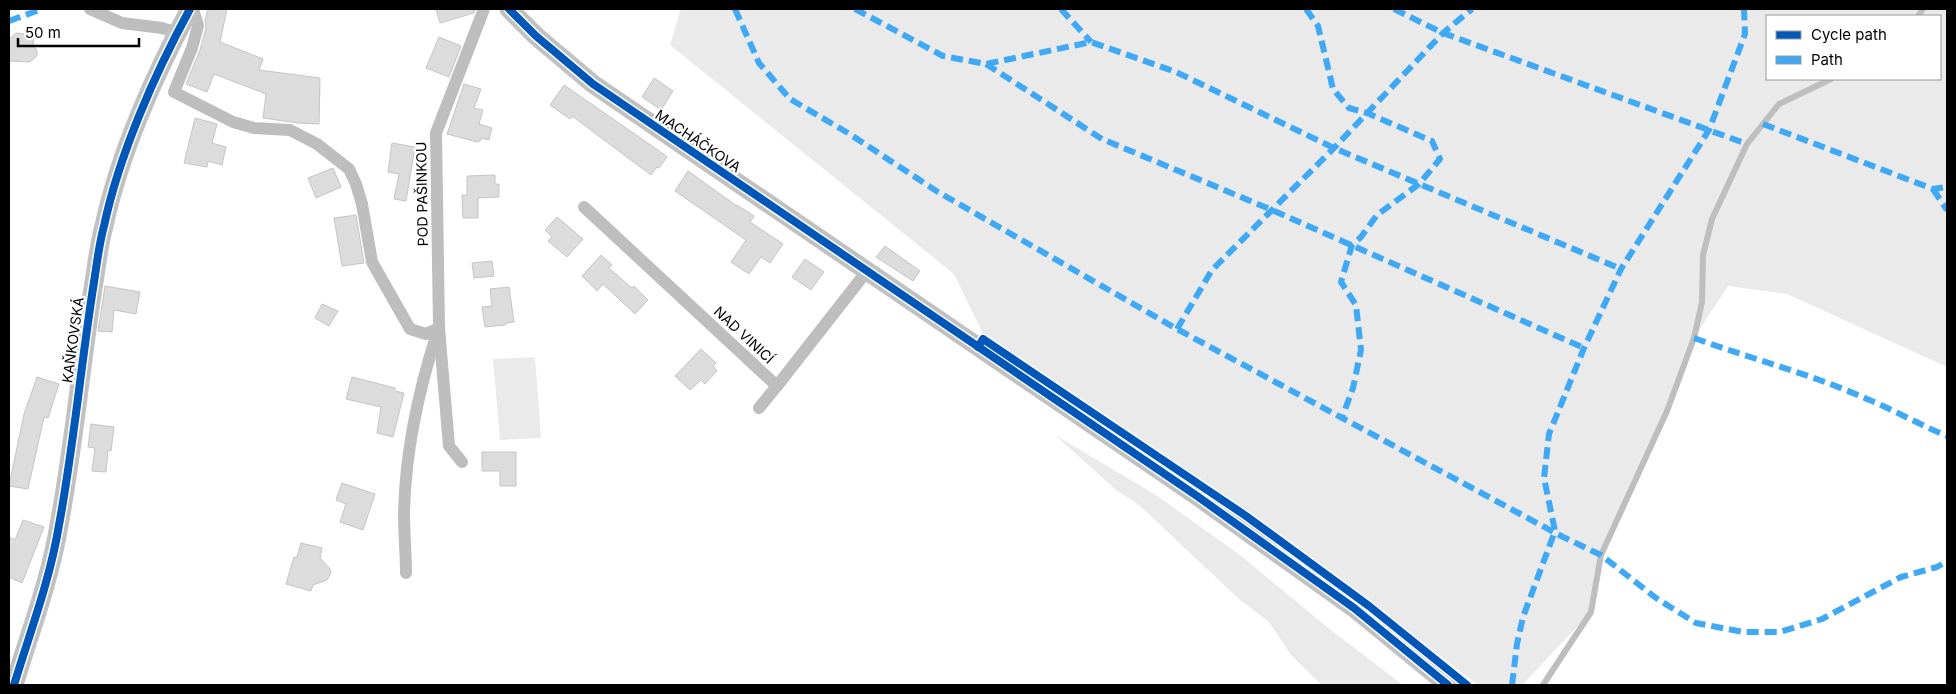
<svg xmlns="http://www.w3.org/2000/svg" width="1956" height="694" font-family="Inter,sans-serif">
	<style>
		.green { fill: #eaeaea; fill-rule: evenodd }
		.building { fill: #dcdcdc; stroke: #c5c5c5 }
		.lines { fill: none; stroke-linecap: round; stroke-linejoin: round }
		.lane { stroke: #bebebe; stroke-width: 6 }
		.street { stroke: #bebebe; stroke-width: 12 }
		.secondary { stroke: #c1c1c1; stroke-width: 19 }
		.quiet { stroke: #3fa9f5; stroke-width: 6; stroke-dasharray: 12 6; stroke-linecap: butt }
		.cycleway-casing { stroke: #fff; stroke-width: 11 }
		.cycleway { stroke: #0057b8; stroke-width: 8 }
		.labels { text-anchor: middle; stroke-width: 4.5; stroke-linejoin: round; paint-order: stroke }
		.street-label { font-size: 14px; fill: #000; stroke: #fff }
	</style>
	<rect width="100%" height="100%" fill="#fff"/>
	<!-- green -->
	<g class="green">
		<path d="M681,9H1947V367L1787,294L1728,286L1694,338L1667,411L1601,555L1591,612L1522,685H1478L1292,542L982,332L954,274L670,45ZM1767,16H1940V79H1767Z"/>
		<path d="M535,357L541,438L500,440L493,359Z"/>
		<path d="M1055,435L1156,495L1240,555L1327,627L1403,685H1322L1291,655L1269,622L1239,599L1139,505L1116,490Z"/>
	</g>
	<!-- building -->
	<g class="building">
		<path d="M208,9H227L220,42L263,59L259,70L320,78L319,124L298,123L263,118L266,94L214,74L207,92L186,84L200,50L206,28L205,21Z"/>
		<path d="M436,9H475V10L474,13L440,23Z"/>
		<path d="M16,33L25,34L28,37L34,38L33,46L37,50V56L30,62L9,61V39Z"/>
		<path d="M439,37L461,46L449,77L426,68Z"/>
		<path d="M654,78L673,91L661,110L642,97Z"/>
		<path d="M464,84L481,89L474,108L483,110L479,124L492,128L489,140L481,138L480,141L477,142L447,134Z"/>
		<path d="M564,85L665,155L667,157L659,168L657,167L651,175L572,116L570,119L550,105Z"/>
		<path d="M195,118L217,124L212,143L226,147L222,165L208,161L207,167L184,163Z"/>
		<path d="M392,143L415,147L406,201L394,199L399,174L388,172Z"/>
		<path d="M333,168L341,187L316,198L308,178Z"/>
		<path d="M688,171L737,206V205L754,216L750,222L783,244L770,263L761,257L749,274L731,262L746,240L675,191Z"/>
		<path d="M495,175V184H499V197L478,198V218H463L462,195H467V176Z"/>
		<path d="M356,215L364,263L342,266L334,218Z"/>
		<path d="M557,217L583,239L567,257L548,241L552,237L545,230Z"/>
		<path d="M885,246L920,271L913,281L876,257Z"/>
		<path d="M601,255L612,265L609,268L632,288L634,286L648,300L635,314L603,284L597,291L582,276Z"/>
		<path d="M805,259L824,272L811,290L792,277Z"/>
		<path d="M492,261L494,276L474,278L472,263Z"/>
		<path d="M105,286L140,292L136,314L114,310L112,332L98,331Z"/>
		<path d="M509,287L514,322L507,323L505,325L485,327L482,307L492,306L490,289Z"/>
		<path d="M322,304L338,311L329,326L315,318Z"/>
		<path d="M701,349L716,363L713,366L717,371L705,384L701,380L690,390L675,376Z"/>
		<path d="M37,377L59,384L48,418L44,417L28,489L9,486L24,414Z"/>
		<path d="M352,377L395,388V391L404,393L393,437L377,433L381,407L346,399Z"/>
		<path d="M91,424L114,427L111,451L108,450L106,472L92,471L95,448L88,447Z"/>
		<path d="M482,452H516V486H500V471H482Z"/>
		<path d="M342,483L375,494L363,530L340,522L346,504L336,500Z"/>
		<path d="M23,520L44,527L22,583L9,577V537L15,540Z"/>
		<path d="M301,543L322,548L320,558L330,569L331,573L327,580L313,585L311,591L286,584L294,557H297Z"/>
	</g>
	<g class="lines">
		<!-- lane -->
		<g class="lane">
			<path d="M1918,16L1923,9"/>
			<path d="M1543,685L1591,612L1601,555L1667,411L1694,338L1702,302L1703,255L1712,219L1747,144L1779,104L1831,79"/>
		</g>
		<!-- street -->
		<g class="street">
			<path d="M90,9L122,23L162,28L177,33"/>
			<path d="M193,9L198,26L192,48L174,92L233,122L254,128L290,130L317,144L349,169L356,184L362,204L372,262L410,329L426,334L439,328"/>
			<path d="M584,207L777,386L867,271"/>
			<path d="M759,408L777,386"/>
			<path d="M462,462L449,446L439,328L436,133L484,9"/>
			<path d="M406,573C406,554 404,534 404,515C405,453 418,392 437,333"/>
		</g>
		<!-- secondary -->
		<g class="secondary">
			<path d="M509,9L536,36L593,84L1197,496L1354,608L1448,685"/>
			<path d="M14,685C30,632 50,580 59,525C74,445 81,363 94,282C97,263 99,244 104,226C119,155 155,73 190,9"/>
		</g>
		<!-- quiet -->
		<g class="quiet">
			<path d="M735,9L759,63L790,99L848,133L938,192L1177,329L1563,537L1601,555L1656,598L1696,623L1743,632H1780L1822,619L1901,577L1937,567L1947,561"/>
			<path d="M855,9L943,56L986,64L1091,42L1176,72L1334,148L1621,269"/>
			<path d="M1061,9L1091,42"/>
			<path d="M1306,9L1318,26L1333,89L1349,108L1367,113L1432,141L1440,159L1419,184L1377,215L1361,237L1352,245L1341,282L1356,305L1361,350L1353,388L1342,418"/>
			<path d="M1394,9L1443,33L1747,144"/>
			<path d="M9,21L42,9"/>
			<path d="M986,64L1102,139L1272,210L1584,348"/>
			<path d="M1763,124L1933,189L1947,187"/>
			<path d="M1933,189L1947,210"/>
			<path d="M1177,329L1212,270L1334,148L1443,33L1472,9"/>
			<path d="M1694,338C1752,359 1811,374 1867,399C1894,410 1920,425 1947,436"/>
			<path d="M1512,685L1517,644L1523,617L1555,531L1544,478L1549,434L1584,348L1621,269L1709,130L1745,34L1744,9"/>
		</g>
		<defs>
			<g id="cycleway">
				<path d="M509,9L536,36L593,84L1197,496L1354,608L1448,685"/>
				<path d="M978,347L983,339L1246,516L1369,606L1467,685"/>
				<path d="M14,685C30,632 50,580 59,525C74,445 81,363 94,282C97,263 99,244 104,226C119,155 155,73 190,9"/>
			</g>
		</defs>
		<!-- cycleway casing -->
		<use href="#cycleway" class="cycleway-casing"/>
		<!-- cycleway -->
		<use href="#cycleway" class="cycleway"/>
	</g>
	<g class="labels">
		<!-- street labels -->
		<g class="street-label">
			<text transform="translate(698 141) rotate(34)" y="5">MACHÁČKOVA</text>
			<text transform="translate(422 194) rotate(-91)" y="5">POD PAŠINKOU</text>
			<text transform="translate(744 335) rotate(43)" y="5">NAD VINICÍ</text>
			<text transform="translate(73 340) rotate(-82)" y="5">KAŇKOVSKÁ</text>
		</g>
	</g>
	<!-- border -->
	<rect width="1956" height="694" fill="none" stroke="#000000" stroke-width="20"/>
	<!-- legend -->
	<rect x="1766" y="15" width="175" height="65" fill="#ffffff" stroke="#999999"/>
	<rect x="1776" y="31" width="25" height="8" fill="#0057b8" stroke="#999999"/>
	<text x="1811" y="40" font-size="15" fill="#000000">Cycle path</text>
	<rect x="1776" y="56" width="25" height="8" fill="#3fa9f5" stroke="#999999"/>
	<text x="1811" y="65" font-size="15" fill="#000000">Path</text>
	<!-- scale -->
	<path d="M18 38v8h121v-8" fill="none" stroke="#000000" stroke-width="2.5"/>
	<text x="25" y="38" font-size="15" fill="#000000" stroke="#ffffff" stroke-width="4" paint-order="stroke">50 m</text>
</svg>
